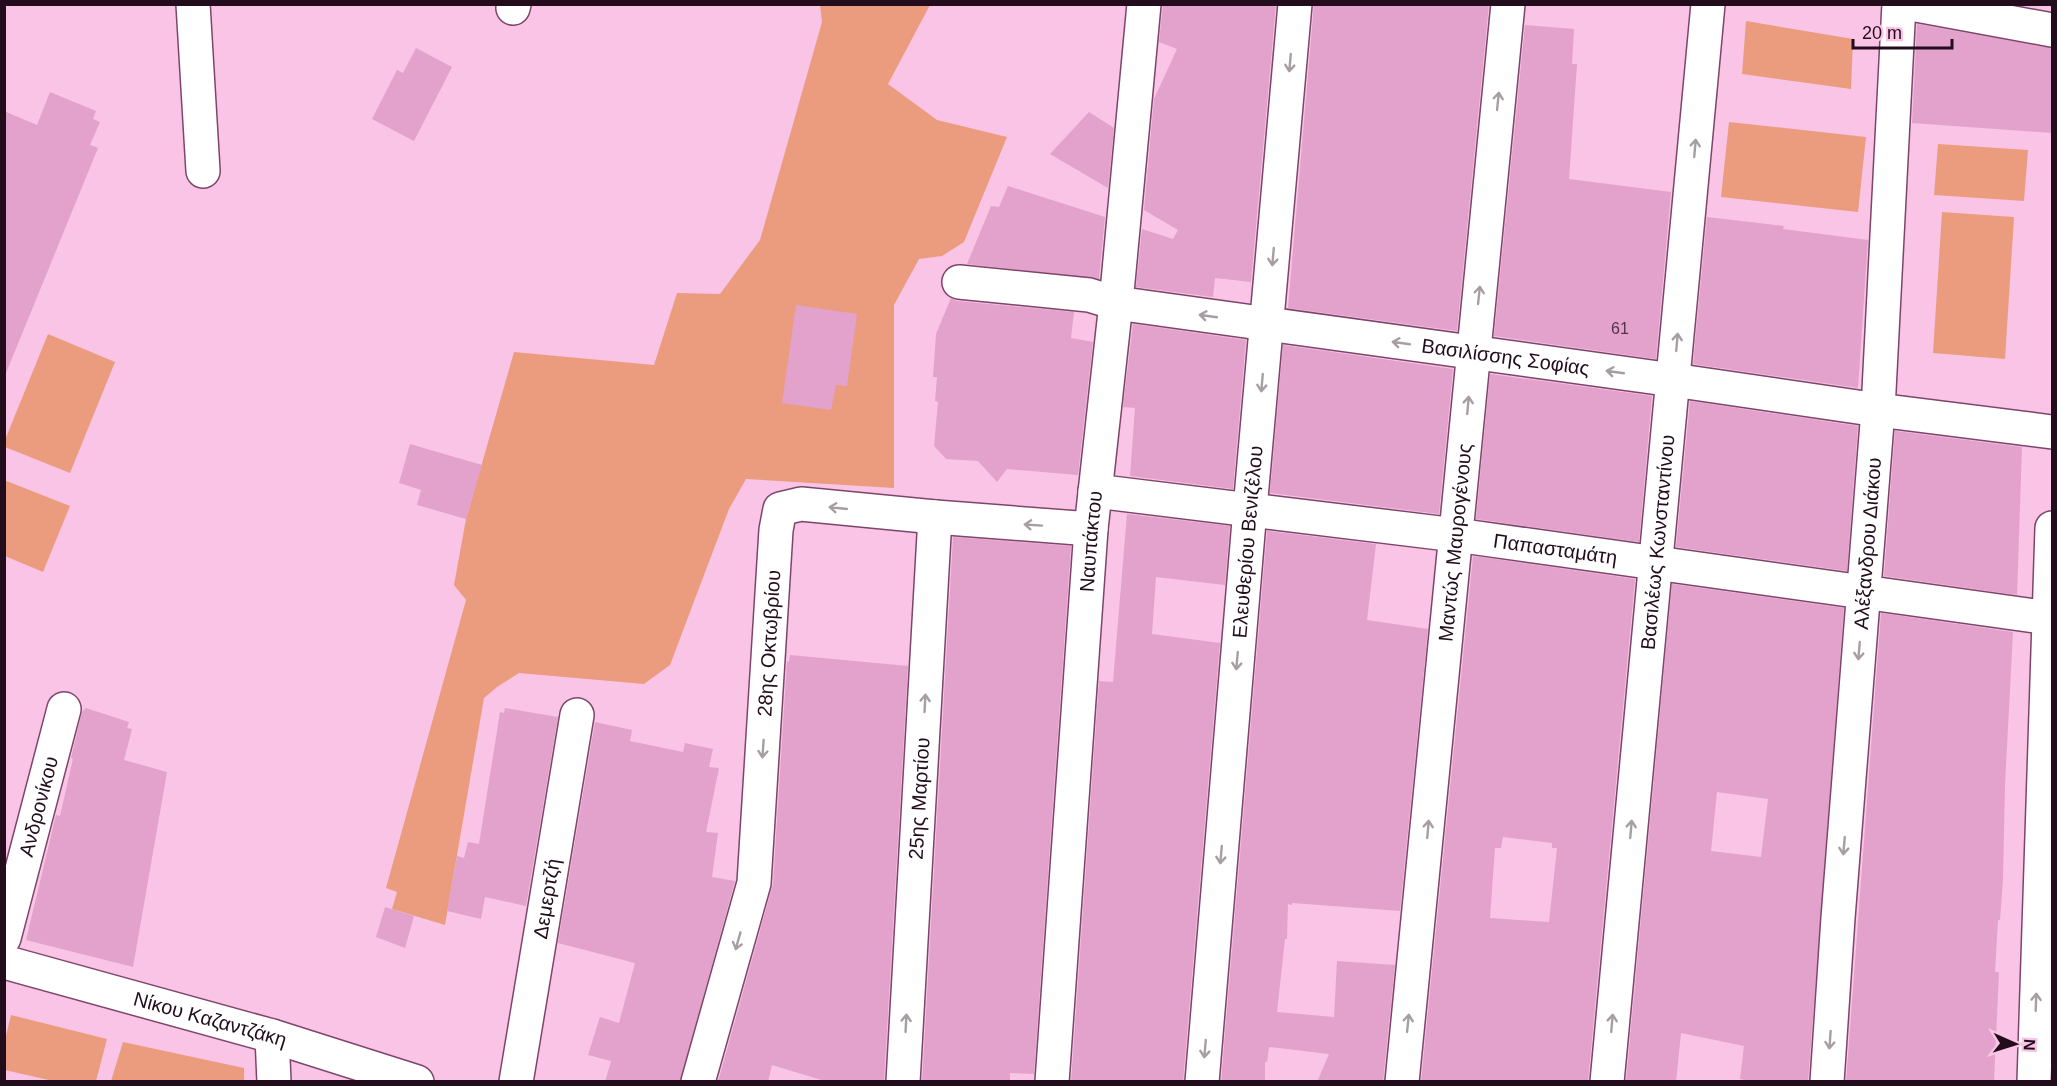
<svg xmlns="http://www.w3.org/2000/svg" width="2057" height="1086" font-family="Helvetica,sans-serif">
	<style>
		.green { fill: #ec9c7e }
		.building { fill: #e2a2cb; fill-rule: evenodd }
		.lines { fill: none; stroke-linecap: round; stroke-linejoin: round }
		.street-casing { stroke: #7e456a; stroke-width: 36 }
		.street { stroke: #fff; stroke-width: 33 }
		.oneway { stroke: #a79ea4 }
		.labels { text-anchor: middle; stroke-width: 5; stroke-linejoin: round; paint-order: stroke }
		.number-label { font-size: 16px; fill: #533248 }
		.street-label { font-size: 20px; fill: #230d1c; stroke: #f9c4e5 }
	</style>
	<rect width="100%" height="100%" fill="#f9c4e5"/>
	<!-- green -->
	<g class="green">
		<path d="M820,5H930L888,84L937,120L1007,137L964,242L942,256L919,259L894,305V488L746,479L729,509L670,665L644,684L519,673L497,687L484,698L445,925L392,909L397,892L386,888L466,600L454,585L466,519L514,352L654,365L677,293L720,294L760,240L822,22Z"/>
		<path d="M1746,21L1853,39L1851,89L1742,74Z"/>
		<path d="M1729,122L1866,137L1858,212L1721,197Z"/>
		<path d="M1938,144L2028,150L2024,201L1934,195Z"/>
		<path d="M1942,212L2014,217L2005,359L1933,353Z"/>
		<path d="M48,334L115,362L70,473L5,447V440Z"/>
		<path d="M4,480L70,506L43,572L5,556Z"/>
		<path d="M11,1015L107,1039L96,1081H53L5,1070V1040Z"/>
		<path d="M123,1042L244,1068V1081H111Z"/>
	</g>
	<!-- building -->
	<g class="building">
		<path d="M1163,4H1276L1251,282L1215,278L1213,297L1136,287L1142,229L1173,239L1178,230L1144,210L1154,99L1177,49L1159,42Z"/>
		<path d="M1314,4H1489L1457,331L1288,308Z"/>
		<path d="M1917,24L2052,48V133L1912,123Z"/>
		<path d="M1525,25L1574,29L1572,64H1577L1569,179L1671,192L1656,359L1494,336Z"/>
		<path d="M416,48L452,67L414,141L372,119L397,70L403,73Z"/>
		<path d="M50,92L96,111L93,119L100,122L90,145L98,148L6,373L4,111L37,125Z"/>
		<path d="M1089,112L1114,128L1108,188L1050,154Z"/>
		<path d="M1008,186L1105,217L1099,279L967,264L991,206L999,207Z"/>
		<path d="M1707,217L1784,226L1783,229L1868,240L1858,388L1693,364Z"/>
		<path d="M951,298L957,301L1074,312L1071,338L1093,342L1078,475L1007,469L997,482L978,461L946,459L934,446L938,402L935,401L937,377H933L936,334Z"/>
		<path d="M796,305L857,314L847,386L836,385L831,410L782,403Z"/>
		<path d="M1133,324L1246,340L1233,489L1130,476L1135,408L1123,407Z"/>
		<path d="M1283,345L1453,369L1439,514L1270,493Z"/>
		<path d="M1490,374L1652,396L1639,542L1476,519Z"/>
		<path d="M1690,401L1858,426L1847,571L1676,547Z"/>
		<path d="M1895,431L2022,447L2017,595L1884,576Z"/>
		<path d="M410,444L482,465L466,519L417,505L421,490L399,483Z"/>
		<path d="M1127,514L1230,526L1225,585L1156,577L1152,634L1220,643L1183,1082H1071L1099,681L1113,682Z"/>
		<path d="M1267,531L1376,544L1367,620L1428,629L1400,911L1292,903V905L1288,904L1287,939H1285L1277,1012L1334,1017L1337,961L1395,965L1383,1082H1317L1329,1054L1269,1047L1267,1062H1265V1082H1221Z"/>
		<path d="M953,537L1071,546L1034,1074L1010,1073V1082H922Z"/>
		<path d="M1473,556L1635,579L1588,1082H1421ZM1503,837L1552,843V848H1557L1549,922L1490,918L1495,848H1501Z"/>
		<path d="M1672,584L1844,608L1808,1082H1745V1080L1740,1079L1744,1046L1681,1033L1676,1082H1626ZM1717,792L1768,799L1761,857L1711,851Z"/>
		<path d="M1881,613L2013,632L2005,785L2003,879L2000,920H1998L1995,972H1999L1994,1082H1846Z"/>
		<path d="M790,655L908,666L884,1082H828L772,1065L768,1082H718L773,884L787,661L789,662Z"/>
		<path d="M86,708L129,722L127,728L132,729L124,760L167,772L133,967L26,940L56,815L60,816L73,759L71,758L82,712Z"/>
		<path d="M505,708L558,717L526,906L485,897L481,919L447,911L457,856L464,858L468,842L479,844L500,712L504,713Z"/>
		<path d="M595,722L632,730L630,741L683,752L685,743L713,749L709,767L719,768L706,832L718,833L712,877L735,881L680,1082H605L611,1061L588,1055L600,1017L619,1023L635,963L558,943Z"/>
		<path d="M385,907L414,916L405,948L376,937Z"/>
	</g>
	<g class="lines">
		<defs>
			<g id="street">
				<path d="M193,4L203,171"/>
				<path d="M1911,4L2052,30"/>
				<path d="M513,8L514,4"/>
				<path id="s1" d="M959,282L1089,295L1116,303L1673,380L1878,410L2052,432"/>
				<path id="s2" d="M1095,491L1456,535L2049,618"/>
				<path id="s3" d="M4,938L64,709"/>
				<path id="s4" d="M4,962L272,1036L417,1082"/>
				<path d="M272,1036L274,1082"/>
				<path id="s5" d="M516,1082L577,715"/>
				<path id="s6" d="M698,1082L754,883L776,530L780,509L801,504L935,517L1091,529"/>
				<path id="s7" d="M903,1082L935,517"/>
				<path id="s8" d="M1052,1082L1091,529L1116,303L1144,4"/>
				<path id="s9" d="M1202,1082L1250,509L1295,4"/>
				<path id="s10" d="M1402,1082L1508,4"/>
				<path id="s11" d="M1607,1082L1708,4"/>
				<path id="s12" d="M1827,1082L1838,918L1878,410L1899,4"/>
				<path d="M2034,1082L2052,528"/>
			</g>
		</defs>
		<!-- street casing -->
		<use href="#street" class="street-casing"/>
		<!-- street -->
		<use href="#street" class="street"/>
	</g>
	<!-- one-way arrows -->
	<defs><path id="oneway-shaft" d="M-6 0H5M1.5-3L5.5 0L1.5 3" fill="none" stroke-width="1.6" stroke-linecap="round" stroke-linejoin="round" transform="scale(1.5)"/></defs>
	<g class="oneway">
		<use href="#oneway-shaft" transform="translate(1290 63) rotate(95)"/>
		<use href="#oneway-shaft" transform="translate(1498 101) rotate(-84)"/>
		<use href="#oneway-shaft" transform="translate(1695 148) rotate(-85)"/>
		<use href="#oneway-shaft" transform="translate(1273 257) rotate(95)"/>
		<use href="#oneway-shaft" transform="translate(1479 295) rotate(-84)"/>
		<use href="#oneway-shaft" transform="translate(1208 316) rotate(-172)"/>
		<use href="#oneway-shaft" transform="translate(1677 342) rotate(-85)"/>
		<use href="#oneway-shaft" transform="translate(1401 343) rotate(-172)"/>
		<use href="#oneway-shaft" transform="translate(1615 372) rotate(-172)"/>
		<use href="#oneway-shaft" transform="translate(1262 383) rotate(95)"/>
		<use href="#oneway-shaft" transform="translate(1468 405) rotate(-85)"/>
		<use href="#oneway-shaft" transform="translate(838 508) rotate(-174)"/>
		<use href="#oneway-shaft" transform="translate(1033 525) rotate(-176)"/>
		<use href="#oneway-shaft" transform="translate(1859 651) rotate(95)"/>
		<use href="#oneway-shaft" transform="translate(1237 661) rotate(95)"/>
		<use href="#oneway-shaft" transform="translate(925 703) rotate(-87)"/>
		<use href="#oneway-shaft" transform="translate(763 749) rotate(94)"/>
		<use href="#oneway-shaft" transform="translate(1428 829) rotate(-85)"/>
		<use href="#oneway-shaft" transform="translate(1631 829) rotate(-85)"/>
		<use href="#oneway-shaft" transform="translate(1844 846) rotate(95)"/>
		<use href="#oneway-shaft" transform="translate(1221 855) rotate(95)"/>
		<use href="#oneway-shaft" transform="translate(738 941) rotate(106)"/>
		<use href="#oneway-shaft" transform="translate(2036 1002) rotate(-88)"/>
		<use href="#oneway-shaft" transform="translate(906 1023) rotate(-87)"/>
		<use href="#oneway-shaft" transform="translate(1408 1023) rotate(-84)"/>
		<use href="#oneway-shaft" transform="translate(1612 1023) rotate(-85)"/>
		<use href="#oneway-shaft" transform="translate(1830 1040) rotate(94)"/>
		<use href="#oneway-shaft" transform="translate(1205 1049) rotate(95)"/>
	</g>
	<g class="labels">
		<!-- number labels -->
		<g class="number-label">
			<text x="1620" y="334">61</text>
		</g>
		<!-- street labels -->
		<g class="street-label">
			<text dy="7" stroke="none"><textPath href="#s1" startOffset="552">Βασιλίσσης Σοφίας</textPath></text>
			<text dy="7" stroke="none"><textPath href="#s8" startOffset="542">Ναυπάκτου</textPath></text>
			<text dy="7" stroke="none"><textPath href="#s9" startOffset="542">Ελευθερίου Βενιζέλου</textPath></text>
			<text dy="7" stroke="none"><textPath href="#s10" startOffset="542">Μαντώς Μαυρογένους</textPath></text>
			<text dy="7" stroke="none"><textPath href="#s11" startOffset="542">Βασιλέως Κωνσταντίνου</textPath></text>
			<text dy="7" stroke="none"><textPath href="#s12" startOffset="540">Αλέξανδρου Διάκου</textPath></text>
			<text dy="7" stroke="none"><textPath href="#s2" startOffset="464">Παπασταμάτη</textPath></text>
			<text dy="7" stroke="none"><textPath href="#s6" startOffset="447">28ης Οκτωβρίου</textPath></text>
			<text dy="7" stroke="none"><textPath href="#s7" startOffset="284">25ης Μαρτίου</textPath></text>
			<text dy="7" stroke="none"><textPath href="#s3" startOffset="136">Ανδρονίκου</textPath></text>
			<text dy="7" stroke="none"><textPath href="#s5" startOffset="186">Δεμερτζή</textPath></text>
			<text dy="7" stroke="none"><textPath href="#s4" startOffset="214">Νίκου Καζαντζάκη</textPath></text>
		</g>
	</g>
	<!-- border -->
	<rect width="2057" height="1086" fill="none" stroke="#230d1c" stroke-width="12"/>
	<!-- north arrow -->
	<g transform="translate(2015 1044) rotate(93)" stroke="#f9c4e5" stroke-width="4.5" paint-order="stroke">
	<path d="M0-4.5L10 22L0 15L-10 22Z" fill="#230d1c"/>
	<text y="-9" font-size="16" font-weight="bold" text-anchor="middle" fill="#230d1c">N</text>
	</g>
	<!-- scale -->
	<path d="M1853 39v9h99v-9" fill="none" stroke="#230d1c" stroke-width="3"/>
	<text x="1862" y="39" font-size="18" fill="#230d1c" stroke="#f9c4e5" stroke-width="4.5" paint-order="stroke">20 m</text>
</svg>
